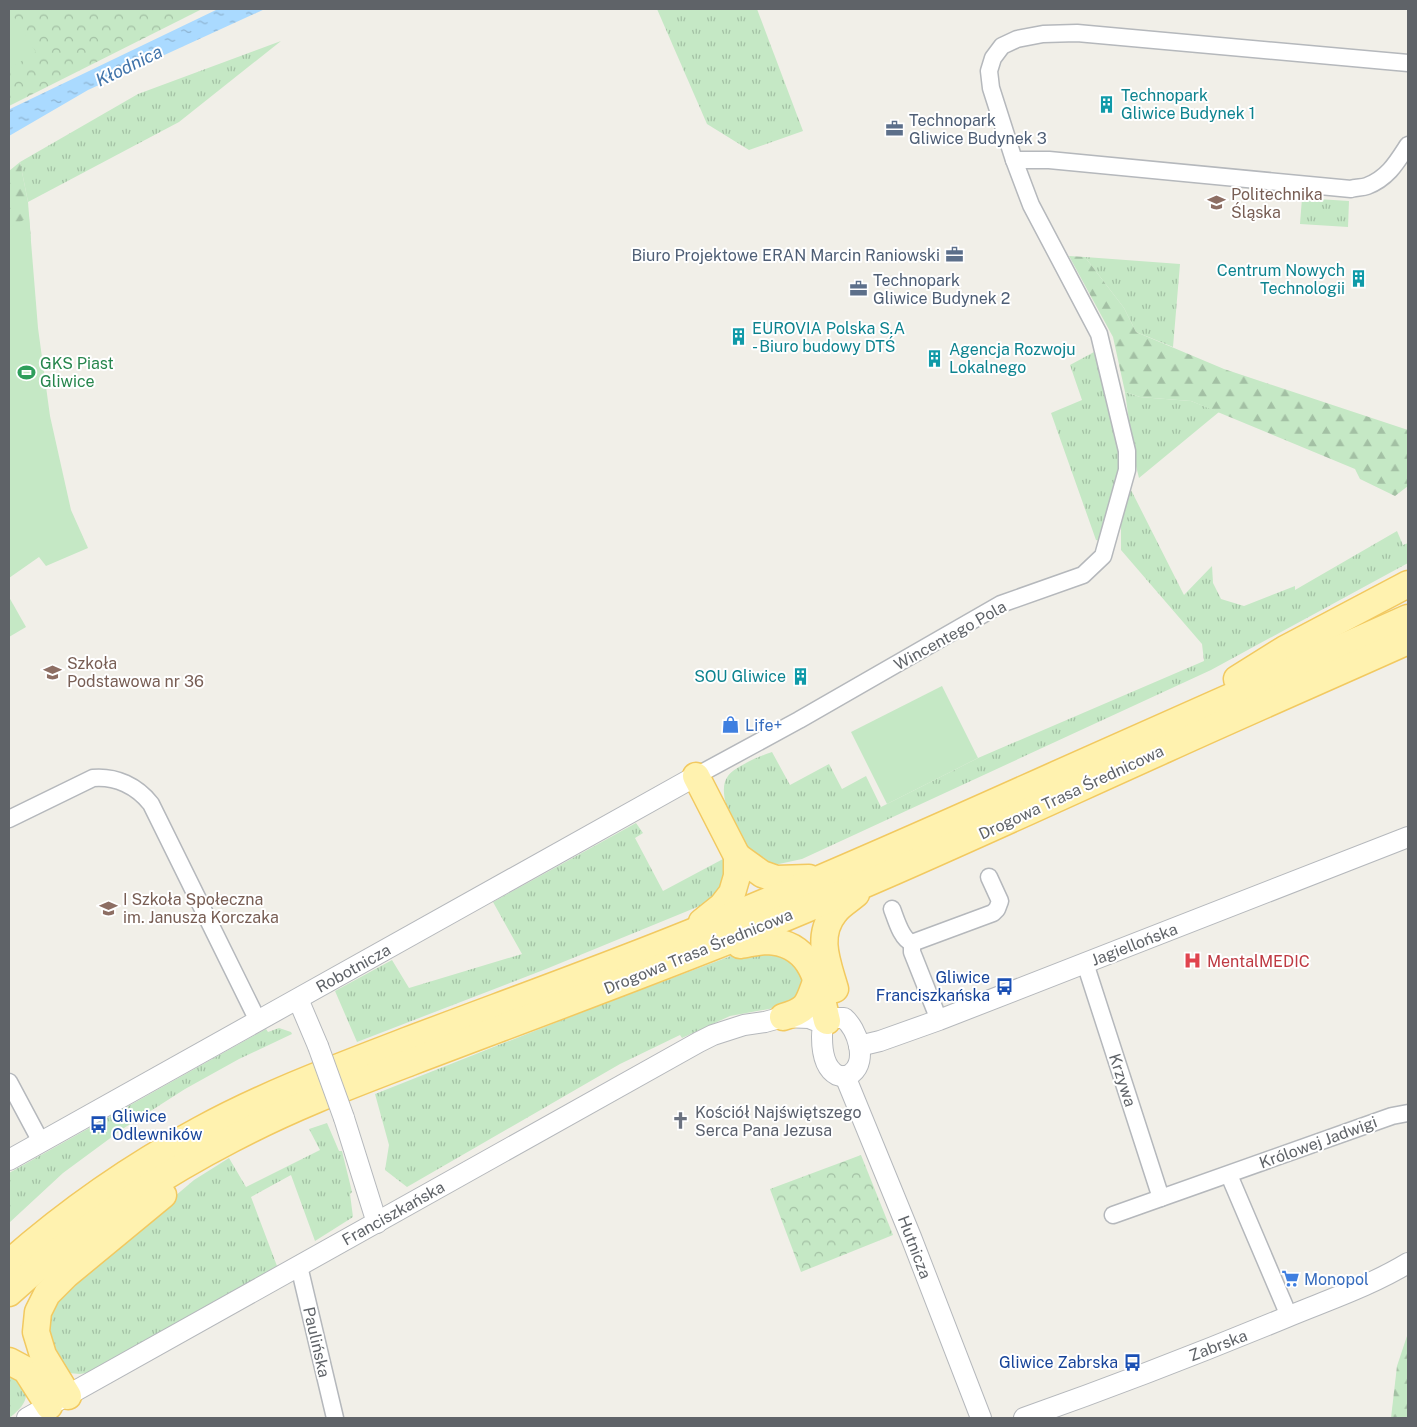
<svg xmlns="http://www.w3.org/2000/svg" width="1417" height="1427" font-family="'Public Sans',sans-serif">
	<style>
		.grass { fill: url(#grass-tufts) }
		.forest { fill: url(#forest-firs) }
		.park { fill: url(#park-crowns) }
		.pitch { fill: #c5e8c5 }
		.water { fill: url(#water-ripples) }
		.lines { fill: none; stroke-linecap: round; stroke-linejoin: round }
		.minor-casing { stroke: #b5b8bc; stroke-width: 19 }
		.tertiary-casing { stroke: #b5b8bc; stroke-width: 22 }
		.primary-casing { stroke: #f2c960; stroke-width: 29 }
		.minor { stroke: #fff; stroke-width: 16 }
		.tertiary { stroke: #fff; stroke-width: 20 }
		.primary { stroke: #fff2af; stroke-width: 26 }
		.tertiary-bridge-casing { stroke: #b5b8bc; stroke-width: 22; stroke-linecap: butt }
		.tertiary-bridge { stroke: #fff; stroke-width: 20 }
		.labels { text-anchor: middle; stroke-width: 4; stroke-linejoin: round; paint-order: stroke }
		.culture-label { font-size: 16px; fill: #0d838f; stroke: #fff; text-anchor: start }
		.service-label { font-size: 16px; fill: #4e5e75; stroke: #fff; text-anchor: start }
		.education-label { font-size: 16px; fill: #785e54; stroke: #fff; text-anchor: start }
		.leisure-label { font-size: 16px; fill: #27864d; stroke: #fff; text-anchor: start }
		.street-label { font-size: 16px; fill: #5f6368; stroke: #fff }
		.shop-label { font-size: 16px; fill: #366cbe; stroke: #fff; text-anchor: start }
		.health-label { font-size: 16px; fill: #be3a42; stroke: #fff; text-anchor: start }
		.transit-label { font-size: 16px; fill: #164399; stroke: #fff; text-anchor: end }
		.worship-label { font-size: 16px; fill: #5b616d; stroke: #fff; text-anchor: start }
		.water-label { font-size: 18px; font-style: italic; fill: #4174aa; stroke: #fff }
	</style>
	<defs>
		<pattern id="grass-tufts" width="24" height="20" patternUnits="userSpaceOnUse" patternTransform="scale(1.25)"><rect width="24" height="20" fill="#c5e8c5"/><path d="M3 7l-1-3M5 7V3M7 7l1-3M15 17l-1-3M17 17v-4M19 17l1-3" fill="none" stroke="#a3c0a4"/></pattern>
		<pattern id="forest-firs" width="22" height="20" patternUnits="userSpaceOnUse" patternTransform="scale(1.25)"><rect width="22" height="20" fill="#c5e8c5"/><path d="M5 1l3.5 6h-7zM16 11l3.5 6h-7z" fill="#a3c0a4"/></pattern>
		<pattern id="park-crowns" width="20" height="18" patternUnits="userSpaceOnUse" patternTransform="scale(1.25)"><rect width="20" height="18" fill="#c5e8c5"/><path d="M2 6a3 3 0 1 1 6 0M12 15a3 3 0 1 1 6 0" fill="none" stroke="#a3c0a4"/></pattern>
		<pattern id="water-ripples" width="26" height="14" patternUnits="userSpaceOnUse" patternTransform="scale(1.25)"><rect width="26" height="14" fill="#aadaff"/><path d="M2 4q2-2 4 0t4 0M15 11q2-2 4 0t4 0" fill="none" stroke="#8eb4d2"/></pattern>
	</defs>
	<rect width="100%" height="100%" fill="#f1efe8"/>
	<!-- grass -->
	<g class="grass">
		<path d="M657,9H757L803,131L749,150L707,124Z"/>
		<path d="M281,41L179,122L28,202L20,162L138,94Z"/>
		<path d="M1302,198L1349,201L1348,227L1300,224Z"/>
		<path d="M1085,257L1180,264L1173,347L1136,332L1124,308Z"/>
		<path d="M1094,352L1122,453L1117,490L1102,541L1096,540L1051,413L1082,400L1070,365Z"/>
		<path d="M1125,392L1140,397L1191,401L1219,412L1139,478L1134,458Z"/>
		<path d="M1129,486L1184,595L1212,566L1213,583L1221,599L1244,606L1295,586V590L1397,531L1403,545L1408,543V563L1211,670L802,859L765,867C760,863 754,859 751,854C739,837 714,794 728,776C734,767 762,755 772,752L790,785L829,764L842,789L866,776L881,807L978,758L1204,661L1202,644L1121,550V523Z"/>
		<path d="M636,823L643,833L635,838L663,891L723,859C730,881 721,889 707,903L546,969L357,1042L335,991L392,960L409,988L522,954L493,902Z"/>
		<path d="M755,947L790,952L809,978L802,1003L730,1016L682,1038L680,1035L620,1064L407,1187L385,1170L389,1145L375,1094L600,1005Z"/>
		<path d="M279,1028L291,1032L292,1034L239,1059L185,1089L124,1128L63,1173L9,1223V1173L266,1029L268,1032Z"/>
		<path d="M327,1123L339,1151H342L352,1192L350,1194L353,1217L315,1241L291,1175L251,1197L277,1266L97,1371L80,1374L68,1373L55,1361L44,1307L194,1180L229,1158L246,1187L320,1150L309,1129Z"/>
		<path d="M9,1367C13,1373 22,1380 25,1387C30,1400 19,1411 9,1418Z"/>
	</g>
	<!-- forest -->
	<g class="forest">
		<path d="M20,162L28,202L31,240L9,250V171Z"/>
		<path d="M1069,256L1085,257L1124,308L1136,332L1224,369L1408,430V486L1395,496L1360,479L1355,469L1191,401L1140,397L1125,392L1113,337Z"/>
		<path d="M1408,1333V1418H1391L1397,1366Z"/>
	</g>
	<!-- park -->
	<g class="park">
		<path d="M9,9H202L9,106Z"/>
		<path d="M861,1155L893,1235L801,1272L770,1189Z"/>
	</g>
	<!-- pitch -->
	<g class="pitch">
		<path d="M9,9L36,52L9,69Z"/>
		<path d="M29,217L38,328L50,416L71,510L88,548L46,566L39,557L9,578V228Z"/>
		<path d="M9,597L26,627L9,637Z"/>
		<path d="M942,686L978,758L887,804L851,732Z"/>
	</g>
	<!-- water -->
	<path class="water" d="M218,9H265L88,90L9,136V110L10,109Z"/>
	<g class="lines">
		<defs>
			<g id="minor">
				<path d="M1014,160H1049L1351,189C1356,187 1362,188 1367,186C1388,178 1397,162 1408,145"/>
				<path d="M696,776L799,720L1001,604L1083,575L1103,556L1127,470V451L1099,334L1031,205L1014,160L991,88L989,71L993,58L1002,46L1017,39L1043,34L1077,33L1408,63"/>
				<path d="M9,819L93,778C116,776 137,786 151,804L258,1021"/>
				<path d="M892,909C896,919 901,939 912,943L993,913L997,909L1000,901L989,877"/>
				<path d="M912,943V952L939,1020"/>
				<path d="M1085,963L1161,1198"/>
				<path d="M9,1082L41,1142"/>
				<path d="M1229,1175L1289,1316"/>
				<path d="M1113,1215L1392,1116L1408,1113"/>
				<path d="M299,1266L335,1418"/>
			</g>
			<g id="tertiary">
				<path d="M298,999L318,1046"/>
				<path d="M835,1018H844C857,1029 868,1060 852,1073C847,1077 842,1077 837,1075C824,1068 822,1051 822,1037C822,1026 824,1021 835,1018Z"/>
				<path d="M859,1046L880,1041L939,1020L1408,837"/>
				<path d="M845,1076L911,1237L981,1418"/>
				<path d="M344,1118L377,1223"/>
				<path d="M9,1160L696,776"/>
				<path d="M27,1418L699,1042L713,1035L744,1025L765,1022L783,1017L809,1018L824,1024"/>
				<path d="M1024,1418C1112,1387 1200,1353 1287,1317C1328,1300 1370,1286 1408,1263"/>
			</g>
			<g id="primary">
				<path d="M1237,679L1285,649L1408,584"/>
				<path d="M696,776L737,856V876L732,893L722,906L702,922"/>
				<path d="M737,856L762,874L776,879L809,878"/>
				<path d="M740,945C748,944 758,941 767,941C814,943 818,984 827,1021"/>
				<path d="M835,989C828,964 815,936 835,912C840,905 849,900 856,894"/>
				<path d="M783,1017C809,1010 808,1003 817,979"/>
				<path d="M9,1263C67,1212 131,1167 200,1130C266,1094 336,1068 406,1041C501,1005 596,971 690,933C812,884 933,830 1053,776C1172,723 1290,670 1408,618"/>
				<path d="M9,1293C75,1233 153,1180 232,1139C290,1108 351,1085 411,1062C511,1024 611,987 710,948C864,888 1015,817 1166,749C1247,712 1328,677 1408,641"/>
				<path d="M9,1361L26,1370L49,1406"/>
				<path d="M68,1396L43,1355L36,1332L38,1312L47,1294L66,1275L163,1195"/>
			</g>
		</defs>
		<!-- minor casing -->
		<use href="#minor" class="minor-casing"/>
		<!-- tertiary casing -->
		<use href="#tertiary" class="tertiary-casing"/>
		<!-- primary casing -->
		<use href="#primary" class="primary-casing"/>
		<!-- minor -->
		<use href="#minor" class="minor"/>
		<!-- tertiary -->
		<use href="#tertiary" class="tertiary"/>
		<!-- primary -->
		<use href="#primary" class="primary"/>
		<defs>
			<path id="tertiary-bridge" d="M318,1046L344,1118"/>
		</defs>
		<!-- tertiary-bridge casing -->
		<use href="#tertiary-bridge" class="tertiary-bridge-casing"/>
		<!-- tertiary-bridge -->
		<use href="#tertiary-bridge" class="tertiary-bridge"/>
	</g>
	<!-- icons -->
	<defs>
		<symbol id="building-bare" viewBox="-9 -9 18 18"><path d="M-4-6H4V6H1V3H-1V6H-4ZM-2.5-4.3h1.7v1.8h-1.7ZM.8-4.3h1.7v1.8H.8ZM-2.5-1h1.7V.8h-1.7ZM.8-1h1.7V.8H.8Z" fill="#0f9aa8" stroke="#fff" stroke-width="2.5" paint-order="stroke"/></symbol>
		<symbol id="office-bare" viewBox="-9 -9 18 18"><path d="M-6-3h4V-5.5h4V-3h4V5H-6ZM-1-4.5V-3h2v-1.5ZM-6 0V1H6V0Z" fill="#5c6f8a" stroke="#fff" stroke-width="2.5" paint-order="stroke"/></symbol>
		<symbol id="university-bare" viewBox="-9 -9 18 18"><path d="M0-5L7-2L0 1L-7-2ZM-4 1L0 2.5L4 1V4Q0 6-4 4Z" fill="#8d6e63" stroke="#fff" stroke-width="2.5" paint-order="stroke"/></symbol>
		<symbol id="stadium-bare" viewBox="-9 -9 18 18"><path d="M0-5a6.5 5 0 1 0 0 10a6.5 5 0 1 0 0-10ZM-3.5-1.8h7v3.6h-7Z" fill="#2e9e5b" stroke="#fff" stroke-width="2.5" paint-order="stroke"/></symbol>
		<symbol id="school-bare" viewBox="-9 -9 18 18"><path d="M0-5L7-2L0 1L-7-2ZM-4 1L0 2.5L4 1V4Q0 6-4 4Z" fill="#8d6e63" stroke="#fff" stroke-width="2.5" paint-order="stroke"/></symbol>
		<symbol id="shop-bare" viewBox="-9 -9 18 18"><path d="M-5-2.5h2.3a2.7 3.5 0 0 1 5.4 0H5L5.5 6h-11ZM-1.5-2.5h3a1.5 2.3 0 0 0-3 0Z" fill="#3f7fe0" stroke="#fff" stroke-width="2.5" paint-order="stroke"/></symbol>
		<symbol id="hospital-bare" viewBox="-9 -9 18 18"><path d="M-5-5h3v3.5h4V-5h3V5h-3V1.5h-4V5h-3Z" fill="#e0444e" stroke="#fff" stroke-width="2.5" paint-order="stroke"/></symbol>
		<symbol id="bus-bare" viewBox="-9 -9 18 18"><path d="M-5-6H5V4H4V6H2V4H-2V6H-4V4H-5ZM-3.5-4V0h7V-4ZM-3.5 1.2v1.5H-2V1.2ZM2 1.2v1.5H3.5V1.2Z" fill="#1a4fb4" stroke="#fff" stroke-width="2.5" paint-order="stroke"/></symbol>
		<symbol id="church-bare" viewBox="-9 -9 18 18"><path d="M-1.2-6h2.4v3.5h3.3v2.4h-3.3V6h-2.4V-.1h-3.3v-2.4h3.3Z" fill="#6b7280" stroke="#fff" stroke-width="2.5" paint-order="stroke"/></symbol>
		<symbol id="supermarket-bare" viewBox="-9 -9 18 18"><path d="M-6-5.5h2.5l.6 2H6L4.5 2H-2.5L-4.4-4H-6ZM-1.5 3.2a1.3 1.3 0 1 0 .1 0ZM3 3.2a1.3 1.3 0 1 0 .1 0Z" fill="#3f7fe0" stroke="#fff" stroke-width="2.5" paint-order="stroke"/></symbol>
	</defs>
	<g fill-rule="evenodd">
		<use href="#building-bare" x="1094" y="92" width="25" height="25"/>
		<use href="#office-bare" x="882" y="116" width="25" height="25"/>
		<use href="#university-bare" x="1204" y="190" width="25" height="25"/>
		<use href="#office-bare" x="942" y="242" width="25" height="25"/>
		<use href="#building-bare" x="1346" y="266" width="25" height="25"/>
		<use href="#office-bare" x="846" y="276" width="25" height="25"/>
		<use href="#building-bare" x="726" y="324" width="25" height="25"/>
		<use href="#building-bare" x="922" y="346" width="25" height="25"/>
		<use href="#stadium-bare" x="14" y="360" width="25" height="25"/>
		<use href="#school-bare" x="40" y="660" width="25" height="25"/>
		<use href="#building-bare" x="788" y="664" width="25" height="25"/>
		<use href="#shop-bare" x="718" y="712" width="25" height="25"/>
		<use href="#school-bare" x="96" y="896" width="25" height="25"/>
		<use href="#hospital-bare" x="1180" y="948" width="25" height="25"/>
		<use href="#bus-bare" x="992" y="974" width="25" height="25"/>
		<use href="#church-bare" x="668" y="1108" width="25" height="25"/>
		<use href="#bus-bare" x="86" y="1112" width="25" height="25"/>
		<use href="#supermarket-bare" x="1278" y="1266" width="25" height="25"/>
		<use href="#bus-bare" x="1120" y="1350" width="25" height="25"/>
	</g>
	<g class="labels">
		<!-- culture labels -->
		<g class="culture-label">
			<text x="1121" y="101">Technopark<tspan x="1121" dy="18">Gliwice Budynek 1</tspan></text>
			<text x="1345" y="276" text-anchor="end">Centrum Nowych<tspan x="1345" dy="18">Technologii</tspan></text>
			<text x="752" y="334">EUROVIA Polska S.A<tspan x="752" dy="18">- Biuro budowy DTŚ</tspan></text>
			<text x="949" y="355">Agencja Rozwoju<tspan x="949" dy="18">Lokalnego</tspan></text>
			<text x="786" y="682" text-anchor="end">SOU Gliwice</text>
		</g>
		<!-- service labels -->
		<g class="service-label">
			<text x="909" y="126">Technopark<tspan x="909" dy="18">Gliwice Budynek 3</tspan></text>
			<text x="940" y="261" text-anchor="end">Biuro Projektowe ERAN Marcin Raniowski</text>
			<text x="873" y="286">Technopark<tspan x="873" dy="18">Gliwice Budynek 2</tspan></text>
		</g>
		<!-- education labels -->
		<g class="education-label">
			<text x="1231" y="200">Politechnika<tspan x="1231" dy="18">Śląska</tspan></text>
			<text x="67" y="669">Szkoła<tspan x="67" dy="18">Podstawowa nr 36</tspan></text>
			<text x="123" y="905">I Szkoła Społeczna<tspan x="123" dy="18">im. Janusza Korczaka</tspan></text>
		</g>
		<!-- leisure labels -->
		<g class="leisure-label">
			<text x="40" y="369">GKS Piast<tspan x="40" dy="18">Gliwice</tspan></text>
		</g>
		<!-- street labels -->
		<g class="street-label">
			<text transform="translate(950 635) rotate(-29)" y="6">Wincentego Pola</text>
			<text transform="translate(1071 792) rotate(-25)" y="6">Drogowa Trasa Średnicowa</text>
			<text transform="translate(1134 944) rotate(-21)" y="6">Jagiellońska</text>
			<text transform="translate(698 951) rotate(-22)" y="6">Drogowa Trasa Średnicowa</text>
			<text transform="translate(353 968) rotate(-29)" y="6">Robotnicza</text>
			<text transform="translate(1123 1080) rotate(72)" y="6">Krzywa</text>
			<text transform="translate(1318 1142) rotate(-20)" y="6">Królowej Jadwigi</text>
			<text transform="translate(393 1213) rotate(-29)" y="6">Franciszkańska</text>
			<text transform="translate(915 1247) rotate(69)" y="6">Hutnicza</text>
			<text transform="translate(317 1342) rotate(77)" y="6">Paulińska</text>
			<text transform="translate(1218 1345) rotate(-21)" y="6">Zabrska</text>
		</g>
		<!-- shop labels -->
		<g class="shop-label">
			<text x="745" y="731">Life+</text>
			<text x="1304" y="1285">Monopol</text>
		</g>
		<!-- health labels -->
		<g class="health-label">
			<text x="1207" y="967">MentalMEDIC</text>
		</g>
		<!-- transit labels -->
		<g class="transit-label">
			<text x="990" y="983">Gliwice<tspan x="990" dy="18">Franciszkańska</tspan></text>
			<text x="112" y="1122" text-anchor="start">Gliwice<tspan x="112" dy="18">Odlewników</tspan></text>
			<text x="1118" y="1368">Gliwice Zabrska</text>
		</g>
		<!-- worship labels -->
		<g class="worship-label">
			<text x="695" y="1118">Kościół Najświętszego<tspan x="695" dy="18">Serca Pana Jezusa</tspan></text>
		</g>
		<!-- water labels -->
		<g class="water-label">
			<text transform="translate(129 66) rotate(-26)" y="6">Kłodnica</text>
		</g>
	</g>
	<!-- border -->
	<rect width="1417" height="1427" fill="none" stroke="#5f6368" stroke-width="20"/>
</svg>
